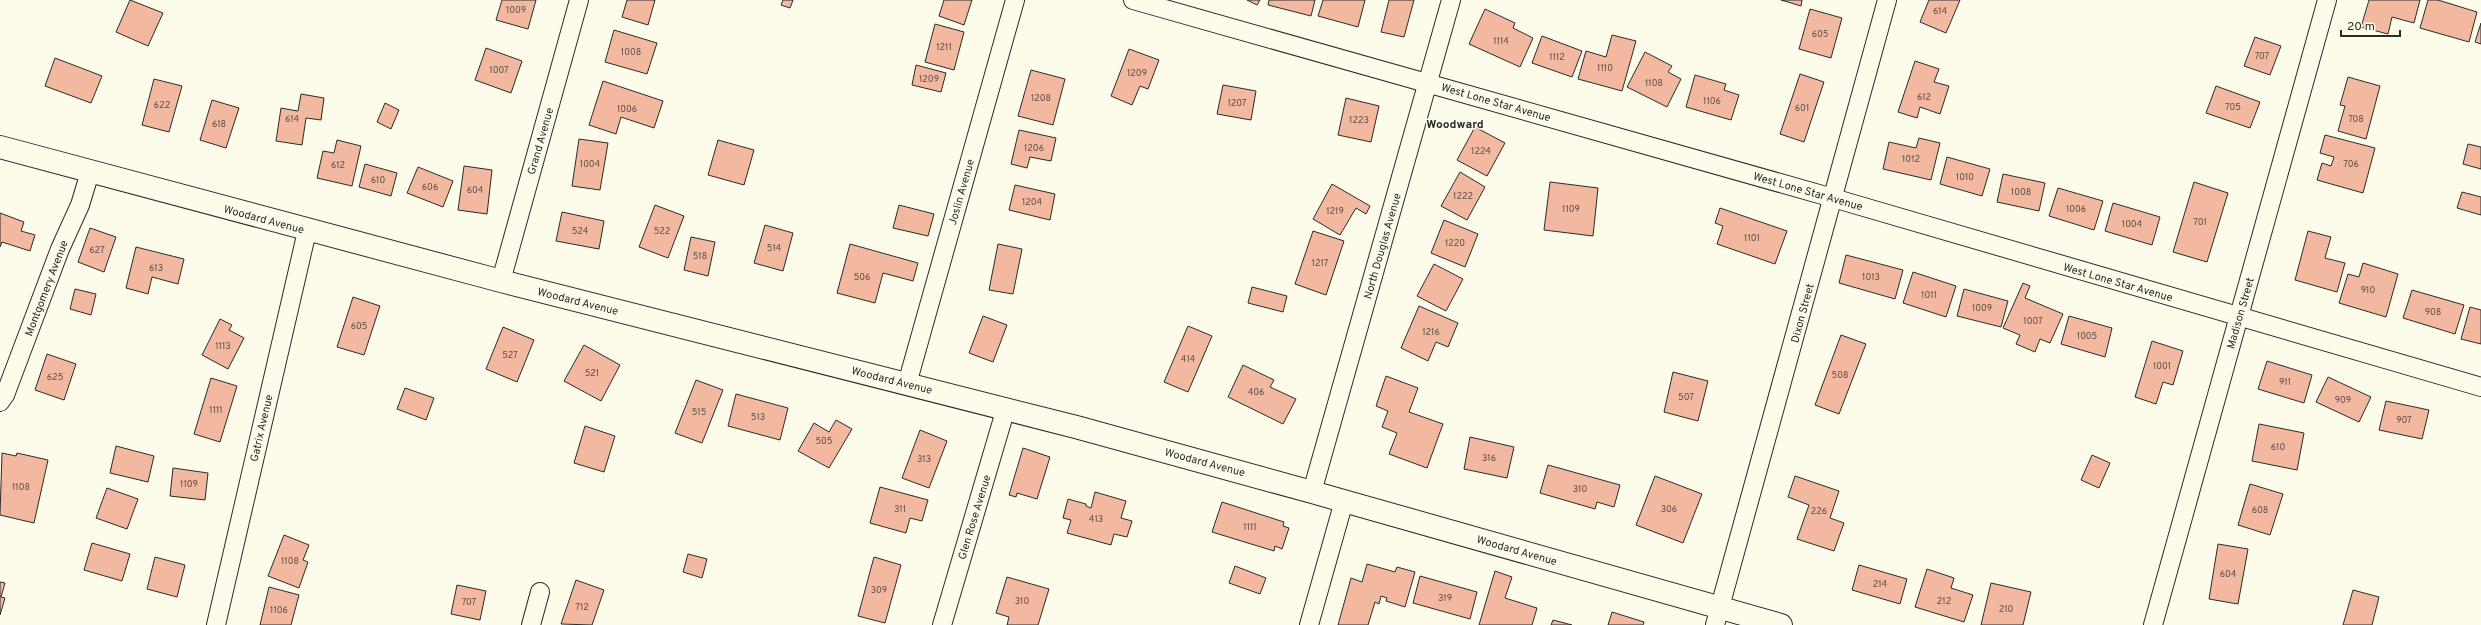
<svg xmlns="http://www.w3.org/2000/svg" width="2481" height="625" font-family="Overpass,sans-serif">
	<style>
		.building { fill: #f2b8a0; stroke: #2b2b2b }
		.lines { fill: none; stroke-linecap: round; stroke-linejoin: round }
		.street-casing { stroke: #2b2b2b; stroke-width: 20 }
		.secondary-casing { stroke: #2b2b2b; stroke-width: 24 }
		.street { stroke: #fdfbea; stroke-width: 18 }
		.secondary { stroke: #fdfbea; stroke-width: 22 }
		.labels { text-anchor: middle; stroke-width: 3; stroke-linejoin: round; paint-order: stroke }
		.number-label { font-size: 9px; fill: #5d4e48 }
		.street-label { font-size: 11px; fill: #2b2b2b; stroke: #fdfbea }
		.neighbourhood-label { font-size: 12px; font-weight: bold; fill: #2b2b2b; stroke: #fdfbea }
	</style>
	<rect width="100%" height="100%" fill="#fdfbea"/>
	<!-- building -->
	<g class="building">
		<path d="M130,0L163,13L148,46L116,32Z"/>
		<path d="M502,0H536L528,29L496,20Z"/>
		<path d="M627,0H655L648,25L622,17Z"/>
		<path d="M783,0H793L790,8L781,5Z"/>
		<path d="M944,0H972L964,25L939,16Z"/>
		<path d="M1247,0H1260L1257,5Z"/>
		<path d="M1269,0H1315L1311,16L1268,5Z"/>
		<path d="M1323,0H1365L1358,27L1318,16Z"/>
		<path d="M1389,0H1414L1404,37L1381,32Z"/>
		<path d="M1781,0H1802L1801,6Z"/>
		<path d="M1929,0H1960L1946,33L1920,22Z"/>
		<path d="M2369,0H2420L2414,23L2392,17L2388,34L2361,27Z"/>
		<path d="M2428,0H2438L2477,12L2469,42L2420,28Z"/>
		<path d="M1485,9L1515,23L1513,28L1533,38L1520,67L1469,44Z"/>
		<path d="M1810,9L1842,18L1831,58L1799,49Z"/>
		<path d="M2481,23V44L2475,42Z"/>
		<path d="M935,24L964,32L954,70L925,62Z"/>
		<path d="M614,30L657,43L647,74L605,62Z"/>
		<path d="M1612,35L1636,41L1622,91L1578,79L1586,51L1606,57Z"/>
		<path d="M1542,36L1582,51L1572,77L1532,63Z"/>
		<path d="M2255,37L2281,46L2270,75L2244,66Z"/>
		<path d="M486,48L522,61L511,93L475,80Z"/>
		<path d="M1129,49L1159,60L1148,89L1140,86L1132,105L1111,96Z"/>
		<path d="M1645,52L1672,66L1668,72L1681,79L1667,107L1627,87Z"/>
		<path d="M55,58L102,76L91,103L45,86Z"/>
		<path d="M1915,61L1939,69L1934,82L1949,86L1940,114L1920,107L1917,118L1898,112Z"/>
		<path d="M916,65L946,73L941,92L912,85Z"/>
		<path d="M1031,70L1065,79L1053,125L1018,116Z"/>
		<path d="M1800,74L1824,82L1804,142L1780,134Z"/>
		<path d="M1695,75L1726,84L1724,90L1739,95L1731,120L1686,107Z"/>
		<path d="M2348,77L2380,86L2366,139L2338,131L2345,106L2340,105Z"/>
		<path d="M154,79L182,86L169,132L142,125Z"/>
		<path d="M603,81L663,101L654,128L621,117L616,134L589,125Z"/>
		<path d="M1223,85L1256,91L1251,120L1217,114Z"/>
		<path d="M2216,86L2260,102L2250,128L2206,113Z"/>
		<path d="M301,94L324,98L321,120L306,118L302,145L276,141L281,108L298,111Z"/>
		<path d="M1346,98L1379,106L1371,142L1338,135Z"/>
		<path d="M212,100L239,108L226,148L200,140Z"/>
		<path d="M385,103L399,110L391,129L377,122Z"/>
		<path d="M1475,127L1505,143L1487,176L1457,160Z"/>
		<path d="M1019,130L1056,138L1051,161L1030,157L1027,168L1011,164Z"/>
		<path d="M2325,135L2375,148L2363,193L2317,180L2322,163L2331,166L2334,157L2320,153Z"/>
		<path d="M1919,138L1940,143L1931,180L1883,169L1889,142L1916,148Z"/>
		<path d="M579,139L608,143L600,190L572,186Z"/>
		<path d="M337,140L361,146L352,186L317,178L323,151L334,153Z"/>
		<path d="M718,140L754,150L744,185L708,175Z"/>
		<path d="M2468,144L2481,147V169L2463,164Z"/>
		<path d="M1947,157L1990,169L1982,196L1940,184Z"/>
		<path d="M365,164L397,173L391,196L359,187Z"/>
		<path d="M464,166L492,170L487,214L458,210Z"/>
		<path d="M418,167L453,181L443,207L407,193Z"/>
		<path d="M1460,172L1485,187L1467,220L1441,206Z"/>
		<path d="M2003,174L2045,183L2039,211L1997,202Z"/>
		<path d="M1550,182L1598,188L1593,236L1544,230Z"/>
		<path d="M2194,182L2228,193L2207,262L2173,252Z"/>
		<path d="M1332,184L1370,206L1366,214L1356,208L1340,235L1313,219Z"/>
		<path d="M1015,185L1055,194L1050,220L1009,210Z"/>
		<path d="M2058,188L2103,201L2094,230L2049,216Z"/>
		<path d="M2462,192L2481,197V215L2457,208Z"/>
		<path d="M2113,203L2160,217L2152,245L2105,231Z"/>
		<path d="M655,205L684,216L668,258L639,247Z"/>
		<path d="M899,205L934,214L928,236L893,228Z"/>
		<path d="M1720,208L1787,231L1775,264L1717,244L1723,226L1715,223Z"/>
		<path d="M562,212L604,221L599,249L556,241Z"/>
		<path d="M0,213L24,222L21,231L35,235L30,251L2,242L0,247Z"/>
		<path d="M1444,220L1478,234L1465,267L1431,253Z"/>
		<path d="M765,225L793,233L783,271L754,263Z"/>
		<path d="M90,228L116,237L104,272L78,262Z"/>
		<path d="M1313,231L1344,241L1326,295L1295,284Z"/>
		<path d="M2308,231L2331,237L2325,258L2345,263L2337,292L2295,280Z"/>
		<path d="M691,237L715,242L708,276L684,270Z"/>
		<path d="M850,244L918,263L913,281L883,273L875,303L837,293Z"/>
		<path d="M998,244L1022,249L1013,294L989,290Z"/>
		<path d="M136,247L184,259L178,284L152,277L148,294L126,288Z"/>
		<path d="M1846,255L1903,270L1895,299L1839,283Z"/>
		<path d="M2363,263L2398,274L2386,317L2339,303L2348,274L2359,277Z"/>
		<path d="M1434,264L1463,279L1446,311L1417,296Z"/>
		<path d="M1913,272L1956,286L1946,317L1903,303Z"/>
		<path d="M2023,283L2030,286L2025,298L2063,314L2050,343L2040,339L2035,352L2016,344L2020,335L2003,328Z"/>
		<path d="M1252,287L1287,296L1283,312L1248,303Z"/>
		<path d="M75,289L96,294L91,315L70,309Z"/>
		<path d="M1964,289L2008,301L2001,327L1957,316Z"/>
		<path d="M2412,290L2464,305L2455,334L2403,318Z"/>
		<path d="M353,297L380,306L364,355L337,347Z"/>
		<path d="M1419,306L1458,323L1448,347L1436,342L1428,361L1401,348Z"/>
		<path d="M2470,307L2481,310V344L2461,339Z"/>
		<path d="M983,316L1007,325L993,362L969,353Z"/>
		<path d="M2069,316L2112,328L2105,357L2061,344Z"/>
		<path d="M220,319L232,325L229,330L244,338L228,369L202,355Z"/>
		<path d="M1188,326L1212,336L1188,392L1164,382Z"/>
		<path d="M503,327L534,340L517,382L486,369Z"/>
		<path d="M1841,335L1866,344L1839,414L1815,405Z"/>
		<path d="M2152,341L2183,351L2173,385L2163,382L2156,404L2135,397Z"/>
		<path d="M584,345L620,365L601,401L564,381Z"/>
		<path d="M47,354L76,364L64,400L35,390Z"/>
		<path d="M2267,361L2312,375L2304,403L2258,389Z"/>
		<path d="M1243,365L1274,380L1270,387L1296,399L1283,424L1228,397Z"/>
		<path d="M1673,372L1708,381L1698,421L1664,412Z"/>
		<path d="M1386,376L1418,388L1409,412L1443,424L1427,468L1389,454L1397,433L1382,427L1388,411L1376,406Z"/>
		<path d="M2328,377L2371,397L2359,422L2316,402Z"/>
		<path d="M211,378L237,386L220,442L194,434Z"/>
		<path d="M696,380L723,390L702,443L675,433Z"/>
		<path d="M405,388L434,398L426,420L397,409Z"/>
		<path d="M736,394L788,408L780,440L728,426Z"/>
		<path d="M2386,401L2429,410L2422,439L2379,430Z"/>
		<path d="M836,420L852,429L829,468L798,451L814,423L829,432Z"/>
		<path d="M2259,424L2304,433L2297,470L2252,461Z"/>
		<path d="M585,426L615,436L604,472L574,463Z"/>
		<path d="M920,430L947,441L929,488L902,478Z"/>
		<path d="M1470,437L1514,447L1507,478L1464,469Z"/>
		<path d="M116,446L154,456L148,482L110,473Z"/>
		<path d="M1023,448L1050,457L1037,499L1017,493L1016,497L1009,495Z"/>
		<path d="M2,453L16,456L17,453L48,460L34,523L0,515Z"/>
		<path d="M2092,455L2110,463L2099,488L2081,480Z"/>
		<path d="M1548,465L1620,485L1614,507L1597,502L1595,509L1540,493Z"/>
		<path d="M173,468L208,473L205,500L170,496Z"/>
		<path d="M1655,476L1702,494L1683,543L1636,525Z"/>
		<path d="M1795,476L1839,491L1830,518L1844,523L1834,551L1797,539L1809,505L1788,497Z"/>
		<path d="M2250,484L2283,494L2270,535L2238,525Z"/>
		<path d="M880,487L928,500L922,521L910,518L906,533L870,523Z"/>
		<path d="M107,488L138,499L127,529L96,518Z"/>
		<path d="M1095,492L1126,501L1121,518L1132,521L1127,537L1114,534L1111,545L1067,533L1071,520L1063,518L1068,499L1086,504V506L1091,508Z"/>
		<path d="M1222,502L1284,522L1283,526L1289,528L1282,549L1275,546L1274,551L1212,532Z"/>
		<path d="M284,535L309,545L303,560L308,562L299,588L268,576Z"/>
		<path d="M92,543L130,554L122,581L84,570Z"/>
		<path d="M2218,544L2248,549L2238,604L2209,599Z"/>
		<path d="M688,554L707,559L702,578L683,572Z"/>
		<path d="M155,557L185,565L177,597L147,589Z"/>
		<path d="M874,557L901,565L885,623L858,616Z"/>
		<path d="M1367,564L1395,572L1397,567L1415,572L1405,607L1386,601L1387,598L1381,596L1379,604L1375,602L1368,625H1338L1351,578L1362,582Z"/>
		<path d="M1859,565L1907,579L1900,604L1852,590Z"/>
		<path d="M1235,566L1266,578L1260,594L1229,583Z"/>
		<path d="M1927,569L1954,578L1951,588L1973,595L1964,622L1915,607Z"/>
		<path d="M1495,571L1512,577L1505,598L1537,608L1532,625H1479Z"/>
		<path d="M1420,576L1477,592L1470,619L1413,603Z"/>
		<path d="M1007,577L1049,589L1038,625H1007L1009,617L996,613Z"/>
		<path d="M576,580L604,590L592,625L561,624Z"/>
		<path d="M0,582L5,583L1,597L5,598L0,615Z"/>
		<path d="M1991,583L2031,592L2023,625H1981Z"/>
		<path d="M457,585L486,591L480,620L451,614Z"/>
		<path d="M269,587L299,595L291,625H260Z"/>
		<path d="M2353,590L2379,597L2372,625H2343Z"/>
		<path d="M1612,612L1644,622L1643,625H1608Z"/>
		<path d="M1553,620L1572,625H1551Z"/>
	</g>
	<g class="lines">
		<defs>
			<g id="street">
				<path d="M1133,0L1833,198L2481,387"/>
				<path d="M501,281L579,0"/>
				<path d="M907,384L1015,0"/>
				<path d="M0,402L5,395L60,249L80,205L90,172"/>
				<path d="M1312,492L1451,0"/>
				<path d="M216,625L307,231"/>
				<path d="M531,625L540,592"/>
				<path d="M942,625L1006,408"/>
				<path d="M1309,625L1344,501"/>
				<path d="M1715,625L1887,0"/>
				<path d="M2153,625L2327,0"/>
			</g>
			<path id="secondary" d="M0,147L501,281L1076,427L1312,492L1781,625"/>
		</defs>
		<!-- street casing -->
		<use href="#street" class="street-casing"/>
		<!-- secondary casing -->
		<use href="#secondary" class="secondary-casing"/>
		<!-- street -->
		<use href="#street" class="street"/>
		<!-- secondary -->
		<use href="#secondary" class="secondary"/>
	</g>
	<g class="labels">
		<!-- number labels -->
		<g class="number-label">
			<text x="516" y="13">1009</text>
			<text x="1940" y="14">614</text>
			<text x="1820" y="37">605</text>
			<text x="1501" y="44">1114</text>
			<text x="944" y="50">1211</text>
			<text x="631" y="55">1008</text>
			<text x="2262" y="59">707</text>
			<text x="1557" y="60">1112</text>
			<text x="1605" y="71">1110</text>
			<text x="499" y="73">1007</text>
			<text x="1137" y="76">1209</text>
			<text x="929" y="82">1209</text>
			<text x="1654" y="86">1108</text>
			<text x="1924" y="100">612</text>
			<text x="1041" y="101">1208</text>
			<text x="1712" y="104">1106</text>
			<text x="1237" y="106">1207</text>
			<text x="162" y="108">622</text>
			<text x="2233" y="110">705</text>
			<text x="1802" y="111">601</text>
			<text x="627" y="112">1006</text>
			<text x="292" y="122">614</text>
			<text x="2356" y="122">708</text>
			<text x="1359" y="123">1223</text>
			<text x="219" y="127">618</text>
			<text x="1034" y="151">1206</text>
			<text x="1481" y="154">1224</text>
			<text x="1911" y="162">1012</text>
			<text x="590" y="167">1004</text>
			<text x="2351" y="167">706</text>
			<text x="338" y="168">612</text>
			<text x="1965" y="180">1010</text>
			<text x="378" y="183">610</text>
			<text x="430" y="190">606</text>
			<text x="475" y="193">604</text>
			<text x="2021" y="195">1008</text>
			<text x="1463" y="199">1222</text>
			<text x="1032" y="205">1204</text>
			<text x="1571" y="212">1109</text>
			<text x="2076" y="212">1006</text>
			<text x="1335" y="214">1219</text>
			<text x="2200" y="225">701</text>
			<text x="2132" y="227">1004</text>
			<text x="580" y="234">524</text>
			<text x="662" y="234">522</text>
			<text x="1752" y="241">1101</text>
			<text x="1455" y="246">1220</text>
			<text x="774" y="251">514</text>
			<text x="97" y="253">627</text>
			<text x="700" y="259">518</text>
			<text x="1320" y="266">1217</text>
			<text x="156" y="271">613</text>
			<text x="862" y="280">506</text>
			<text x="1871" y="280">1013</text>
			<text x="2368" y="293">910</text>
			<text x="1929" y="298">1011</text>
			<text x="1982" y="311">1009</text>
			<text x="2433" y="315">908</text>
			<text x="2033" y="324">1007</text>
			<text x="359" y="329">605</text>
			<text x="1431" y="335">1216</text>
			<text x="2087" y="339">1005</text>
			<text x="223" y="349">1113</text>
			<text x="510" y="358">527</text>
			<text x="1188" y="362">414</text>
			<text x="2162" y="369">1001</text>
			<text x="592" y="376">521</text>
			<text x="1840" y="378">508</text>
			<text x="55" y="380">625</text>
			<text x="2285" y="385">911</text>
			<text x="1256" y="395">406</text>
			<text x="1686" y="400">507</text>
			<text x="2343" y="403">909</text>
			<text x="216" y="413">1111</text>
			<text x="699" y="415">515</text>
			<text x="758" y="420">513</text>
			<text x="2404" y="423">907</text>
			<text x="824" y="444">505</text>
			<text x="2278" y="450">610</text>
			<text x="1489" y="461">316</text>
			<text x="924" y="462">313</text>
			<text x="189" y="487">1109</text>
			<text x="21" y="490">1108</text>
			<text x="1580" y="492">310</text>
			<text x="900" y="512">311</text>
			<text x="1669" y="512">306</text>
			<text x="2260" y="513">608</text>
			<text x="1819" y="514">226</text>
			<text x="1096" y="522">413</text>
			<text x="1250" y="530">1111</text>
			<text x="290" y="564">1108</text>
			<text x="2228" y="577">604</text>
			<text x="1880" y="587">214</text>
			<text x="879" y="593">309</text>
			<text x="1445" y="601">319</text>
			<text x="1022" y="604">310</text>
			<text x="1944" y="604">212</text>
			<text x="469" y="605">707</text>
			<text x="582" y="610">712</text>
			<text x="2006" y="612">210</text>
			<text x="279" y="613">1106</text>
		</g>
		<!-- street labels -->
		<g class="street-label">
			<text transform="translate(1496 102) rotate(16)" y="4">West Lone Star Avenue</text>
			<text transform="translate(540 141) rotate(-74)" y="4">Grand Avenue</text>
			<text transform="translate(1808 191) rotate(16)" y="4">West Lone Star Avenue</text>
			<text transform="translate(961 192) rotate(-74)" y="4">Joslin Avenue</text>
			<text transform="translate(264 219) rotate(15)" y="4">Woodard Avenue</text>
			<text transform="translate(1382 246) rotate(-74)" y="4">North Douglas Avenue</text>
			<text transform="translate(2118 282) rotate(16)" y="4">West Lone Star Avenue</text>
			<text transform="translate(46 288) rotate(-69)" y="4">Montgomery Avenue</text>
			<text transform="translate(578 301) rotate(14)" y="4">Woodard Avenue</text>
			<text transform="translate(1802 313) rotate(-75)" y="4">Dixon Street</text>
			<text transform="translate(2240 313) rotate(-74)" y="4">Madison Street</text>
			<text transform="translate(892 380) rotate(14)" y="4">Woodard Avenue</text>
			<text transform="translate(261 428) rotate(-77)" y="4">Gatrix Avenue</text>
			<text transform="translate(1205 462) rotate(15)" y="4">Woodard Avenue</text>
			<text transform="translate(974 517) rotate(-73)" y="4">Glen Rose Avenue</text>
			<text transform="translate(1517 550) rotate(16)" y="4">Woodard Avenue</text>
		</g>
		<!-- neighbourhood labels -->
		<g class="neighbourhood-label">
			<text x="1455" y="128">Woodward</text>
		</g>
	</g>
	<!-- scale -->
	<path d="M2341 30v6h59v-6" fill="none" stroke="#2b2b2b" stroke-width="2"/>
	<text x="2347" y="30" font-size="12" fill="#2b2b2b" stroke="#fdfbea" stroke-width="3" paint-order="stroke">20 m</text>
</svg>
